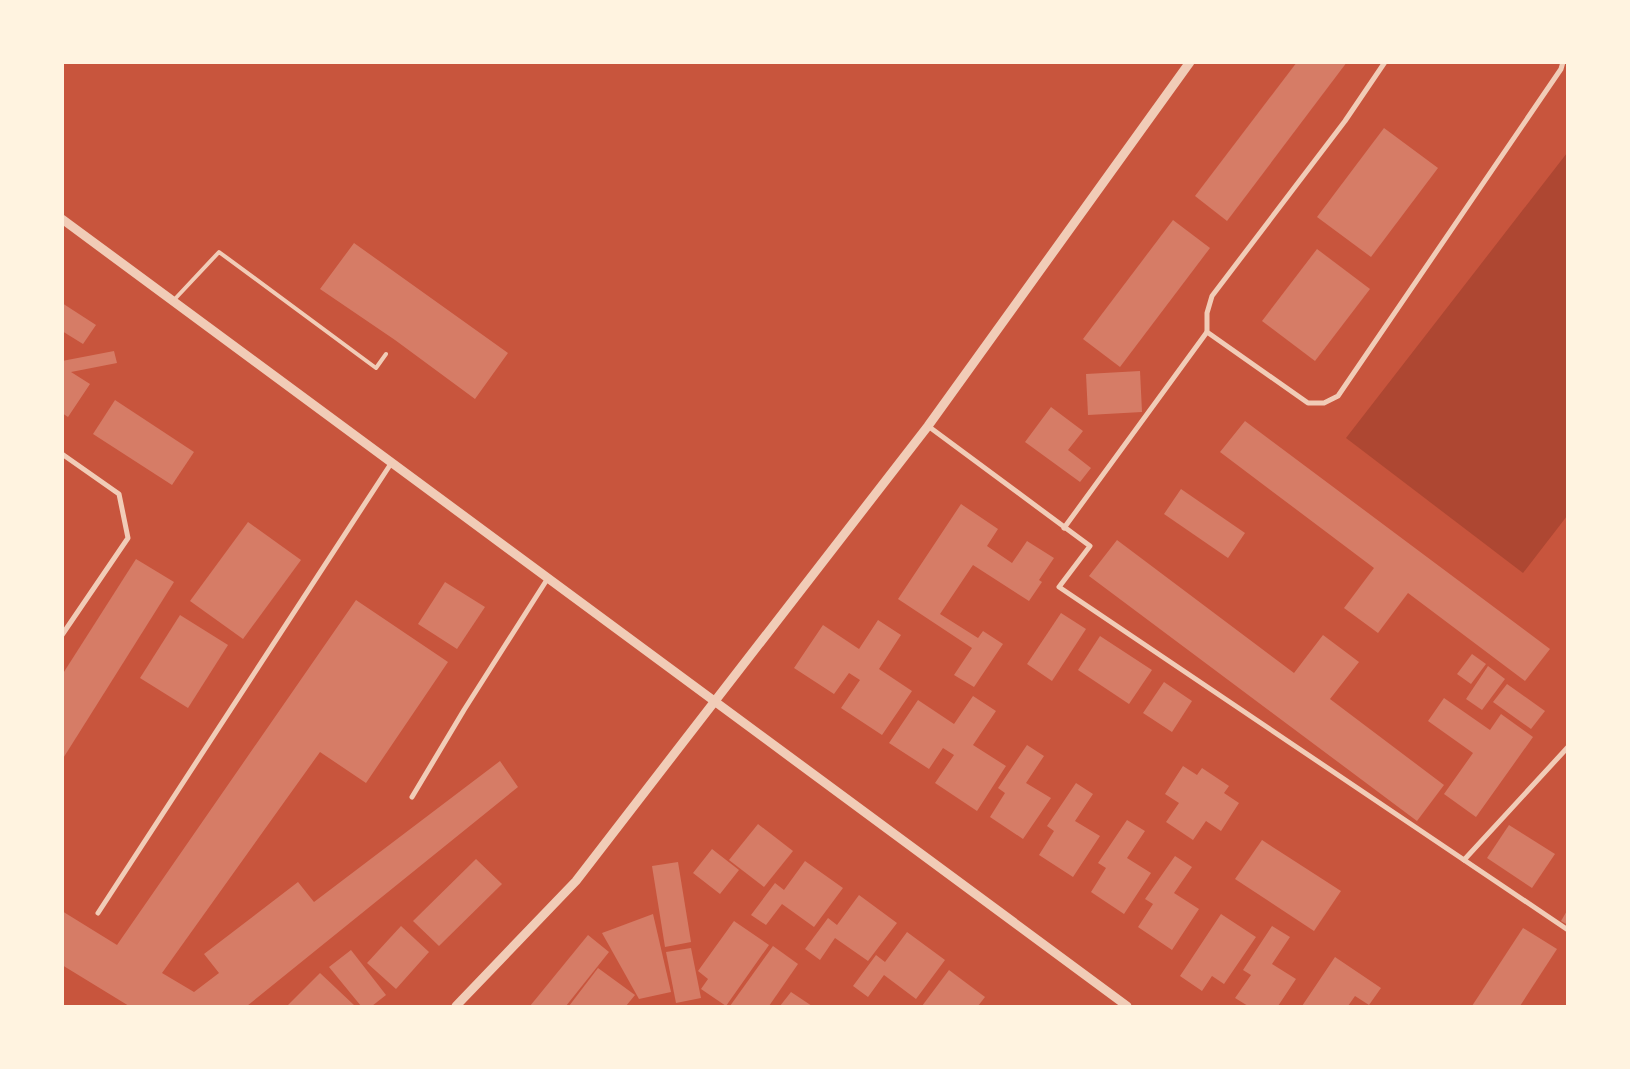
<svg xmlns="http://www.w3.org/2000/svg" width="1630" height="1069" font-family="Quicksand,sans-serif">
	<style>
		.green { fill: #ae4732 }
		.building { fill: #d67c66 }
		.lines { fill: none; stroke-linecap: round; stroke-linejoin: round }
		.service { stroke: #f1ccb7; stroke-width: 4 }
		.minor { stroke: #f1ccb7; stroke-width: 5 }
		.tertiary { stroke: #f1ccb7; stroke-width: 9 }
	</style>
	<rect width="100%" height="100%" fill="#c8553d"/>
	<!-- green -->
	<path class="green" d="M1567,153V516L1523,573L1346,438Z"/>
	<!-- building -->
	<g class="building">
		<path d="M1297,62H1347L1227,221L1195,196Z"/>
		<path d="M1384,128L1438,168L1371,257L1317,217Z"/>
		<path d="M1173,220L1210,248L1120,367L1083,339Z"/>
		<path d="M354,243L508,353L475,399L395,340L320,289Z"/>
		<path d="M1317,249L1370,289L1315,361L1262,321Z"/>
		<path d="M62,303L96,325L83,344L62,331Z"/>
		<path d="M114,351L117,363L71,372L90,384L68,417L62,413V361Z"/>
		<path d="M1140,371L1142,412L1088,415L1086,374Z"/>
		<path d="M115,400L194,452L172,485L93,434Z"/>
		<path d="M1051,407L1083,431L1068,450L1091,468L1080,482L1025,442Z"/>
		<path d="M1245,421L1550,649L1525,681L1408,593L1378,633L1344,608L1374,568L1220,452Z"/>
		<path d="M1181,489L1245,533L1228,558L1164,514Z"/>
		<path d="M961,504L998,529L987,546L1012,563L1027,541L1054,558L1039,580L1042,582L1029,601L973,565L940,614L978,638L983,631L1003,644L974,687L954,675L972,648L898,599Z"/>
		<path d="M248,522L301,560L243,639L190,601Z"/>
		<path d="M1117,540L1294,673L1323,635L1359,662L1330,699L1444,785L1417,821L1089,576Z"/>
		<path d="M136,559L174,582L62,760V675Z"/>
		<path d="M445,582L485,607L457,649L418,624Z"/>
		<path d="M356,600L448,662L366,783L320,752L162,973L194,992L219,973L204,954L298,882L314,902L500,761L518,787L247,1006H129L62,965V911L117,945Z"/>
		<path d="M1061,613L1086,629L1052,681L1027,664Z"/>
		<path d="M180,615L228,645L188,708L140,678Z"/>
		<path d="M878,620L901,635L879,669L912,691L882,735L841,708L860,680L849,673L834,694L794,668L823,625L859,649Z"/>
		<path d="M1100,636L1152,670L1129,704L1078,670Z"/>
		<path d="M1472,654L1486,664L1471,684L1457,674Z"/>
		<path d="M1488,666L1505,679L1482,710L1466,699Z"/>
		<path d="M1164,682L1192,701L1172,732L1143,713Z"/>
		<path d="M1507,684L1545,711L1531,729L1493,702Z"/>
		<path d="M973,696L996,711L973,745L1006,766L977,811L935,783L954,755L943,748L929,769L889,743L918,700L954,724Z"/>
		<path d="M1444,698L1490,730L1501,714L1533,737L1476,817L1444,794L1473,753L1428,721Z"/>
		<path d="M1027,745L1044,756L1026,783L1051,798L1023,839L990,817L1005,793L998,788Z"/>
		<path d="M1183,766L1197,775L1202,768L1229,786L1224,793L1239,803L1221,831L1206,821L1193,840L1166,822L1179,803L1165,794Z"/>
		<path d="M1076,783L1093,794L1075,821L1100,836L1073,877L1039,855L1054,831L1047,826Z"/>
		<path d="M1127,820L1145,831L1127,858L1151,873L1124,914L1091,892L1106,868L1098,863Z"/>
		<path d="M758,824L793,851L764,887L729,860Z"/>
		<path d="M1509,825L1555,854L1532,888L1487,858Z"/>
		<path d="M1262,840L1341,891L1314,931L1235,879Z"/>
		<path d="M712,849L739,870L720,894L693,873Z"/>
		<path d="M1175,856L1192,867L1174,893L1199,909L1172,950L1138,927L1153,904L1145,899Z"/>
		<path d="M476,859L502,884L439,946L413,921Z"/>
		<path d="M805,861L843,888L814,927L782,904L766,925L751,915L775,883L784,890Z"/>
		<path d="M678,862L691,942L665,947L652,866Z"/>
		<path d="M859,895L897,923L868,961L835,938L820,960L805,949L828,918L837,925Z"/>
		<path d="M1568,909V925L1561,921Z"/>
		<path d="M653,914L671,992L639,999L602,933Z"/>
		<path d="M1221,914L1256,937L1224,984L1212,976L1202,991L1180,976Z"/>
		<path d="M734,921L769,945L726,1006L701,989L708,979L698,971Z"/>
		<path d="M401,926L429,952L396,989L367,963Z"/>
		<path d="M1272,926L1290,937L1272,964L1296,979L1278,1006H1248L1235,998L1251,975L1243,970Z"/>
		<path d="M1523,928L1557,949L1520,1006H1472Z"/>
		<path d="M907,932L945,960L916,999L884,975L868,997L853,986L876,955L885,962Z"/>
		<path d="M588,935L609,952L566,1006H530Z"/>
		<path d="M773,946L798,964L769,1006H730Z"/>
		<path d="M691,948L701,998L676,1003L666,952Z"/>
		<path d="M351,950L386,995L372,1006H361L329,967Z"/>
		<path d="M1335,957L1381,988L1369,1005L1355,996L1348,1006H1302Z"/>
		<path d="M598,968L635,995L626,1006H569Z"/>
		<path d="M949,970L985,997L978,1006H922Z"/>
		<path d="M320,973L355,1006H287Z"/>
		<path d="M791,992L812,1006H780Z"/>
	</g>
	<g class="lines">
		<!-- service -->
		<path class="service" d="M173,301L219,252L376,368L386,354"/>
		<!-- minor -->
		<g class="minor">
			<path d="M1385,62L1345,121L1212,296L1207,313V332L1308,403H1324L1338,396L1561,69L1563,62"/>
			<path d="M928,426L1090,546L1059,587L1568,930"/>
			<path d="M62,454L119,494L128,538L62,635"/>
			<path d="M1064,528L1207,332"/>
			<path d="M412,797L464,710L548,578"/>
			<path d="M1464,860L1568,747"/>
			<path d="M98,913L392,462"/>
		</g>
		<!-- tertiary -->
		<g class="tertiary">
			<path d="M62,219L1127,1006"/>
			<path d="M456,1006L576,881L684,741L928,426L1190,62"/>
		</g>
	</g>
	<!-- border -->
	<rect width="1630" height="1069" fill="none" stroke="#fff3e0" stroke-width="128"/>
</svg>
